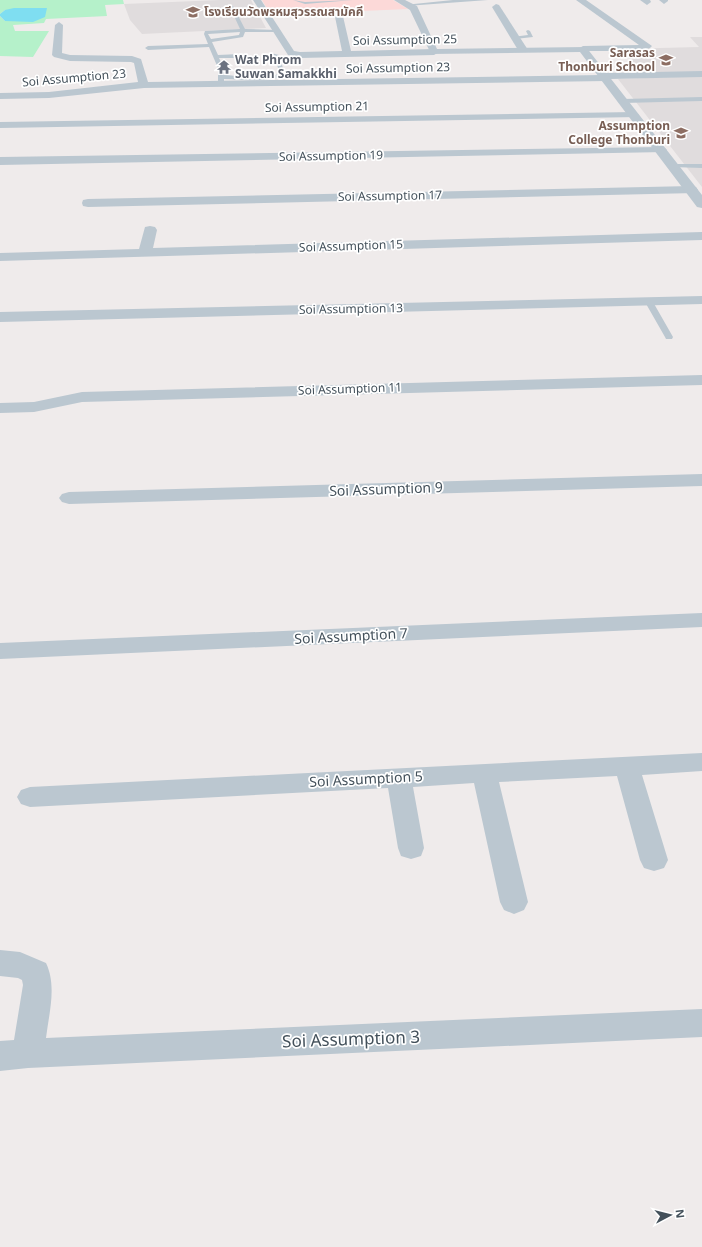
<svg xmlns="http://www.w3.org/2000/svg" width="702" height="1247" font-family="'Noto Sans','Noto Sans Thai',sans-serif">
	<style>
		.education { fill: #e0dcdd }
		.medical { fill: #fcd9d8 }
		.green { fill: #b5f1ca }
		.water { fill: #7fdef1 }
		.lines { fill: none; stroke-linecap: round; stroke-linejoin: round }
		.service { fill: #bbc7d0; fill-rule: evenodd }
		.minor { fill: #bbc7d0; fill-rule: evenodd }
		.tertiary { fill: #bbc7d0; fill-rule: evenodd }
		.labels { text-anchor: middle; stroke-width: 3.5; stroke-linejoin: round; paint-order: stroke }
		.far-education-label { font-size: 12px; font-weight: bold; fill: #785e54; stroke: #fff; text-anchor: end }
		.far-street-label { font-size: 12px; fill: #43505a; stroke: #fff }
		.far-worship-label { font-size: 12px; font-weight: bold; fill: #5b616d; stroke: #fff; text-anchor: start }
		.street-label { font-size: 14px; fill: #43505a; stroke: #fff }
		.near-street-label { font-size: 17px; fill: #43505a; stroke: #fff }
	</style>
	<rect width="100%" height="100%" fill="#efebeb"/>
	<!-- education -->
	<g class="education">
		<path d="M220,0H251L266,28L142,34L130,20L124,4Z"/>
		<path d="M690,37H702V72L642,73L621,49L699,47Z"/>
		<path d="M702,76V187L618,79Z"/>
	</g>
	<!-- medical -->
	<path class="medical" d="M262,0H393L408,9L271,15Z"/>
	<!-- green -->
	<path class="green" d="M0,0H123L124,4L105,5L107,16L46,19L44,23L13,25L15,31H49L33,57L0,56V16L5,21V10L0,14Z"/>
	<!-- water -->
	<path class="water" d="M14,8H47L45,17L33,22L5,21L0,16V14L5,10Z"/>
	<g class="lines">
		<!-- service -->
		<g class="service">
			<path d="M293,0L305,2L353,0L305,4Z"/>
			<path d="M453,0H488L406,6L404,5Z"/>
			<path d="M229,5L233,6L245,29L277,30L279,31L277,32H245L243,37L212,42L218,55L240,54L243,56L240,58H219L224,68V75C241,76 264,81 280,73L274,57L268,55L271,53L279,55L285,75C267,84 243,79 224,79V84L221,86L218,84V68L209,47L148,50L145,48L148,46L208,44L204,34L205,31L240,29ZM240,32L239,35L211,39L208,34Z"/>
			<path d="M528,30L530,31L533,37L515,39L512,37L528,35L526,31Z"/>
			<path d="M702,97V101L623,103L620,101L623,99Z"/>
			<path d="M674,164H702V168L672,167V165Z"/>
			<path d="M646,300H652L653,302L673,337L672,339H666L665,337L645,302Z"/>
		</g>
		<!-- minor -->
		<g class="minor">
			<path d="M253,0H261L294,51L300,52L342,51L334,12L338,9L342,12L351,51L434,49L439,52L434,55L300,58L288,55Z"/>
			<path d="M576,0H586L652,46L650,48L638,51H580L578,49L583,46L639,45Z"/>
			<path d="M640,0H650L651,2L647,5Z"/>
			<path d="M659,0H668V1L664,4Z"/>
			<path d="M496,4L499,5L528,50L526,52H520L518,50L492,7Z"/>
			<path d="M59,22L63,25L62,53L70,55L132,56L141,59L148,82L601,75L605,73L702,71V77L610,79L606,81L144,88L49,98L0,99V93L49,92L138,82L134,63L131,62L70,61L54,57L52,55L55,25Z"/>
			<path d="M634,112L639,115L638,117L0,128V122Z"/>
			<path d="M661,147L665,148L667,150L665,152L0,165V157Z"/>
			<path d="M692,186L696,187L698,190L696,193L88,207L83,206L82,203L83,200L88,199Z"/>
			<path d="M150,226L155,227L157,230L153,248L702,232V240L0,261V253L139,249L145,227Z"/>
			<path d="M702,296V304L0,322V312Z"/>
			<path d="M702,375V385L82,402L34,412L0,413V403L34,402L82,392Z"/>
			<path d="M702,474V486L69,504L62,502L59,498L62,494L69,492Z"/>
			<path d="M702,613V627L0,659V643Z"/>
			<path d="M702,753V771L642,775L668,860L664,868L654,871L644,868L640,860L617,776L499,782L528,902L524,910L514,914L504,910L500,902L474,783L413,787L424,848L421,856L411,859L401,856L398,848L388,788L30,807L21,804L17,797L21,790L30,787Z"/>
			<path d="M0,950L20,952L46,963C57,986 49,1013 46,1038L702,1009V1037L28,1068L0,1071V1041L14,1040L23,985L22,980L18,978L0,976Z"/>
		</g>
		<!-- tertiary -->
		<path class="tertiary" d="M394,0H405L417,6L437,49L586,47L702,195V208L697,207L580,52L431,54L410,10Z"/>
	</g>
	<!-- icons -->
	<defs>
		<symbol id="school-bare" viewBox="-9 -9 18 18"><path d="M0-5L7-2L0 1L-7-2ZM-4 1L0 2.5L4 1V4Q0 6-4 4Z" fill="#8d6e63" stroke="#fff" stroke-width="2.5" paint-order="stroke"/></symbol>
		<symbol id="temple-bare" viewBox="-9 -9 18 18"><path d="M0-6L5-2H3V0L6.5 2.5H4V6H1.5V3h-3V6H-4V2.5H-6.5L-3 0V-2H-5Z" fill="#6b7280" stroke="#fff" stroke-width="2.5" paint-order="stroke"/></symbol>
	</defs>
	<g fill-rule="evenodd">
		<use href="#school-bare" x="183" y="2" width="20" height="20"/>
		<use href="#school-bare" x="656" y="50" width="20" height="20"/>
		<use href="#temple-bare" x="214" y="57" width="20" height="20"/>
		<use href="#school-bare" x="671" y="123" width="20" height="20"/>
	</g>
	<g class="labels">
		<!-- far-education labels -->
		<g class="far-education-label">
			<text x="204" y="16" text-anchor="start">โรงเรียนวัดพรหมสุวรรณสามัคคี</text>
			<text x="655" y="57">Sarasas<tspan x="655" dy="14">Thonburi School</tspan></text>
			<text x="670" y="130">Assumption<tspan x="670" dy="14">College Thonburi</tspan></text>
		</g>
		<!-- far-street labels -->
		<g class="far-street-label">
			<text transform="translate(405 40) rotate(-1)" y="4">Soi Assumption 25</text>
			<text transform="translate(398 68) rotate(-1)" y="4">Soi Assumption 23</text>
			<text transform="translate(74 78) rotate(-5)" y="4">Soi Assumption 23</text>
			<text transform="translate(317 107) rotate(-1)" y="4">Soi Assumption 21</text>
			<text transform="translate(331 156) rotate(-1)" y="4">Soi Assumption 19</text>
			<text transform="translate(390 196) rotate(-1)" y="4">Soi Assumption 17</text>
			<text transform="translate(351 246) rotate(-2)" y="4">Soi Assumption 15</text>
			<text transform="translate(351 309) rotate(-1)" y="4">Soi Assumption 13</text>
			<text transform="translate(350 389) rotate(-2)" y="4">Soi Assumption 11</text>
		</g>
		<!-- far-worship labels -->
		<g class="far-worship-label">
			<text x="235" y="64">Wat Phrom<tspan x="235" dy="14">Suwan Samakkhi</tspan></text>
		</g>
		<!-- street labels -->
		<g class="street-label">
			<text transform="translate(386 489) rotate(-2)" y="5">Soi Assumption 9</text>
			<text transform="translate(351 636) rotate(-3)" y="5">Soi Assumption 7</text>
			<text transform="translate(366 779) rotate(-3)" y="5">Soi Assumption 5</text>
		</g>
		<!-- near-street labels -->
		<g class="near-street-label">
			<text transform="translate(351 1039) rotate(-2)" y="6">Soi Assumption 3</text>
		</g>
	</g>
	<!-- north arrow -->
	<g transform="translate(670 1215) rotate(83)" stroke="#ffffff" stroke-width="3" paint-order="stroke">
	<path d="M0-3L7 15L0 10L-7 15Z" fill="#43505a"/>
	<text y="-6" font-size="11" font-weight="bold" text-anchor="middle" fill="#43505a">N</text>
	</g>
</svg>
